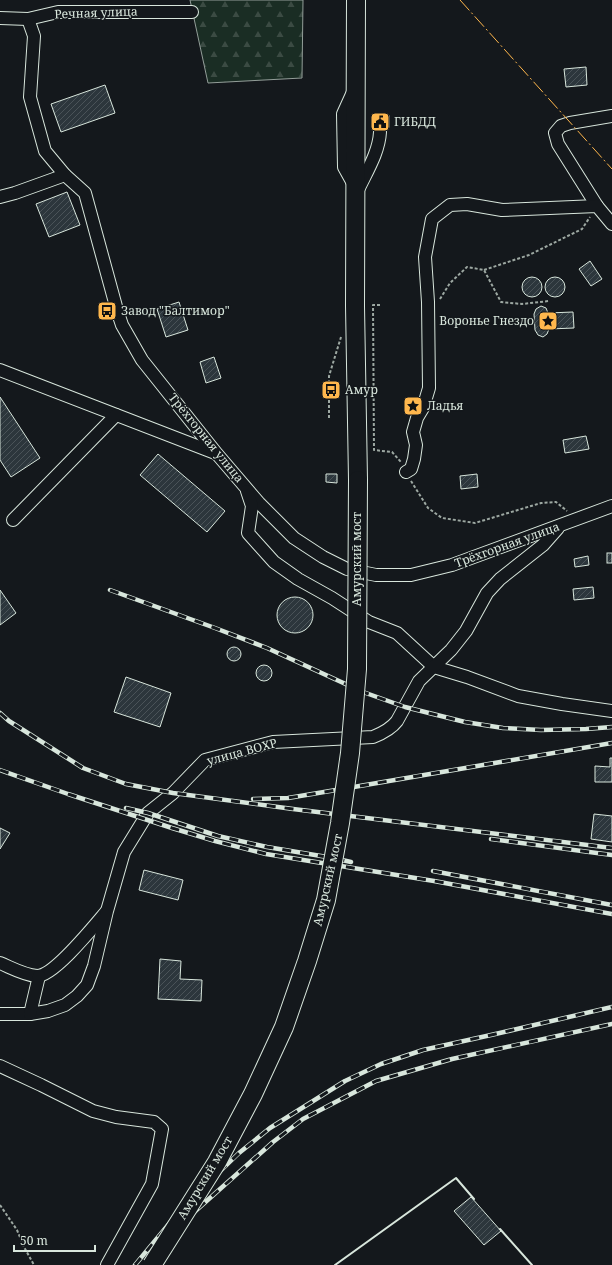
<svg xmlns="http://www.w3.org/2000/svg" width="612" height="1265" font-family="'Noto Serif',serif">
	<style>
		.forest { fill: url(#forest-firs); stroke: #939e99 }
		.building { fill: url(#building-hatch); stroke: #d8e6dc }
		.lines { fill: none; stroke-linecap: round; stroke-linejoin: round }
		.minor-casing { stroke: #d8e6dc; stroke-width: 14 }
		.highway-casing { stroke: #d8e6dc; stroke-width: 20 }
		.path { stroke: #9da8a2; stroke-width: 2; stroke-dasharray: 3 2; stroke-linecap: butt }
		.minor { stroke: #14181c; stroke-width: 12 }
		.highway { stroke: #14181c; stroke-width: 18 }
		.rail-casing { stroke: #d8e6dc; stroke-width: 4.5 }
		.rail { stroke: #14181c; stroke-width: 3; stroke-dasharray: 9; stroke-linecap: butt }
		.highway-bridge-casing { stroke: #d8e6dc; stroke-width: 20; stroke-linecap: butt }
		.highway-bridge { stroke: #14181c; stroke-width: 18 }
		.wall { stroke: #d8e6dc; stroke-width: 2 }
		.power { stroke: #ffb74d; stroke-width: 1; stroke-dasharray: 14 3 2 3; stroke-linecap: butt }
		.labels { text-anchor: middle; stroke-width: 3; stroke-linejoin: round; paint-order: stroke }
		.street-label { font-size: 12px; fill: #d8e6dc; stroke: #14181c }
		.poi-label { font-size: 12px; fill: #d8e6dc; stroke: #14181c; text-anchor: start }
	</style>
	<defs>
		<pattern id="forest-firs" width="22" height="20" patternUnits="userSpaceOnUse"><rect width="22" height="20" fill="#1a2d24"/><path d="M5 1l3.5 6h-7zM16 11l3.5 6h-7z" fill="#3b4b43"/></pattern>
		<pattern id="building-hatch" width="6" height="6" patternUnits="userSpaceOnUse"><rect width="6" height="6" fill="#2c363c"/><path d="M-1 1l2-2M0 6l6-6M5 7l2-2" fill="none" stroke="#4a5358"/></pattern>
	</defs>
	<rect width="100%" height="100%" fill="#14181c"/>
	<!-- forest -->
	<path class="forest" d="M190,0H303L302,78L208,83Z"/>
	<!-- building -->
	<g class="building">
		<path d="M586,67L587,85L566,87L564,69Z"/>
		<path d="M105,85L115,113L61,132L51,104Z"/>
		<rect x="372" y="116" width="17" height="11"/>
		<path d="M67,192L80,225L49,237L36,204Z"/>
		<path d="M590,261L602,279L591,286L579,269Z"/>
		<circle cx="532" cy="287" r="10"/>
		<circle cx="555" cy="287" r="10"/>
		<path d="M179,302L188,330L166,337L157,309Z"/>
		<path d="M541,306L546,308L548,313L573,312L574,328L549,329L547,334L543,337L538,335L535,330L534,314L536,309Z"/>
		<path d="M214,357L221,378L206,383L200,362Z"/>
		<path d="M0,397L40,458L11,477L0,460Z"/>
		<path d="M586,436L589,449L565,453L563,440Z"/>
		<path d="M158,454L225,511L207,532L140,475Z"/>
		<path d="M326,474H337V483L326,482Z"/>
		<path d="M477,474L478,487L461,489L460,476Z"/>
		<rect x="607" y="553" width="5" height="10"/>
		<path d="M588,556L589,565L575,567L574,559Z"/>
		<path d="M593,587L594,598L574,600L573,589Z"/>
		<path d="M0,590L16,613L0,625Z"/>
		<circle cx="295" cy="615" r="18"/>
		<circle cx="234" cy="654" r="7"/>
		<circle cx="264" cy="673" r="8"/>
		<path d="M126,677L171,693L160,727L114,712Z"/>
		<path d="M610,758H612V782H595V766L610,767Z"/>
		<path d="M594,814L612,816V842L591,839Z"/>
		<path d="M0,828L10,833L0,849Z"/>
		<path d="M144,870L183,880L178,900L139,890Z"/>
		<path d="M160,959L181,961L180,979L202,980L201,1001L158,999Z"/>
		<path d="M471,1197L501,1231L484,1245L454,1211Z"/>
	</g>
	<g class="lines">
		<defs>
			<g id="minor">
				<path d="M0,18L28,19L58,12H192"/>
				<path d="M28,19L34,36L30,97L45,151L65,175L85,193L117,310L122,325L142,360L217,454L259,503L294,538L323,557L347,569L376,575H411L452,565L612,506"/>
				<path d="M353,92L343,114L344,167L354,185"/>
				<path d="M358,190C367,171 379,152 380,132"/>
				<path d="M0,197L15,193L65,175"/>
				<path d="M597,206L558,144L555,133L561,126L570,123L612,116"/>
				<path d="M0,370L215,453"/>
				<path d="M406,472L411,469L414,459L416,445L413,432L417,418L423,408L429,388L428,302L425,257L432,219L450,205L467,204L502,210L597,206L612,224"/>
				<path d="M247,491L252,506L248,533L274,562L298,579L332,598L369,622L397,633L434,667L467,677L518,696L562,704L612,711"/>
				<path d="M13,520L116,415"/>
				<path d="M0,963C12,968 24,975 37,976C54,976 94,926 106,912"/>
				<path d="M0,1014H30L48,1011L65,1005L77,996L87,985L94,966L107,911L124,852L148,813L173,793L205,760L273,742L373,737C383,733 391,729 397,721L419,681L451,650L466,631L487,593L500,579L543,545L558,528"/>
				<path d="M30,1014L39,976"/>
				<path d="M0,1066L41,1085L93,1111L116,1117L154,1122L162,1129L152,1184L107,1265"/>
			</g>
			<path id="highway" d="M356,0L355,306L358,480"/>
		</defs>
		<!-- minor casing -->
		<use href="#minor" class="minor-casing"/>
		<!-- highway casing -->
		<use href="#highway" class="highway-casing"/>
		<!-- path -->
		<g class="path">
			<path d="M484,270L529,255L582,229L590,217"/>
			<path d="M440,299L450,283L467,267L484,270L501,302L522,304L549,301"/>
			<path d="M380,305H373L374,450L392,452L401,462"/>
			<path d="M329,418V376L341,337"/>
			<path d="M411,481L428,508L442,518L475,523L541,503L556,502L567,511"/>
			<path d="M0,1205L17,1230L24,1247L34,1265"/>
		</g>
		<!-- minor -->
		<use href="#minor" class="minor"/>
		<!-- highway -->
		<use href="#highway" class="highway"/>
		<defs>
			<g id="rail">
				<path d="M110,590L215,628L267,648L363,692L405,707L465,722L503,728L541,730L586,729L612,727"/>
				<path d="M0,713L9,721L83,768L126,784L173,793L293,809L612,848"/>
				<path d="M0,770L68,794L172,828L215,841L266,854L434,881L612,914"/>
				<path d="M253,799L288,798L336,790L612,743"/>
				<path d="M126,808L148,813L218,836L267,847L333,858L351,862"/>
				<path d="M491,839L612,855"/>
				<path d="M433,871L612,905"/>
				<path d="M135,1265L183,1207L239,1153L270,1128L345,1081L381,1064L423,1050L491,1035L612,1007"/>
				<path d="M154,1265L192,1214L273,1142L303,1119L376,1081L452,1059L612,1024"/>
			</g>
		</defs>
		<!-- rail casing -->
		<use href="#rail" class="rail-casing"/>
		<!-- rail -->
		<use href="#rail" class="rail"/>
		<defs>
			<path id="highway-bridge" d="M152,1265L217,1162L253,1094L284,1027L307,961L326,900L340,823L350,753L357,669L358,480"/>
		</defs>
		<!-- highway-bridge casing -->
		<use href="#highway-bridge" class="highway-bridge-casing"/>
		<!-- highway-bridge -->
		<use href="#highway-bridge" class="highway-bridge"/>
		<!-- wall -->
		<g class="wall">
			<path d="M500,1229L532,1265"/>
			<path d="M335,1265L456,1178L474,1199"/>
		</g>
		<!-- power -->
		<path class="power" d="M460,0L612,169"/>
	</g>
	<!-- icons -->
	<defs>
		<symbol id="civic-square" viewBox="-11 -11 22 22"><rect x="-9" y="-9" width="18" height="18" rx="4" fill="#ffb74d" stroke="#14181c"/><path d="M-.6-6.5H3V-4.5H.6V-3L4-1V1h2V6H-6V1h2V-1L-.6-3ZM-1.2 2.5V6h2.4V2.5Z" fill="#111"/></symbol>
		<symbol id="bus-square" viewBox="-11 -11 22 22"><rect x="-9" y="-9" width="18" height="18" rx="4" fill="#ffb74d" stroke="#14181c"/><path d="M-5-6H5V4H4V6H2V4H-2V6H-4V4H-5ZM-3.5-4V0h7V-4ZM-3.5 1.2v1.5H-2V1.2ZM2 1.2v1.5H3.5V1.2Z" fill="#111"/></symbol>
		<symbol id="sight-square" viewBox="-11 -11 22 22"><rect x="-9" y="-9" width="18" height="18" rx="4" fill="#ffb74d" stroke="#14181c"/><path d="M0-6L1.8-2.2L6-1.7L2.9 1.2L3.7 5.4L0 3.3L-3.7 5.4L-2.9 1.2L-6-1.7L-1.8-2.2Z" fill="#111"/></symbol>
	</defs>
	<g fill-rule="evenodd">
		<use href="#civic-square" x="369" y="111" width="22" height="22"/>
		<use href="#bus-square" x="96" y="300" width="22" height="22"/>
		<use href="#sight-square" x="537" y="310" width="22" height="22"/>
		<use href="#bus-square" x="320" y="379" width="22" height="22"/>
		<use href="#sight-square" x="402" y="395" width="22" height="22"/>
	</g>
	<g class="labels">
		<!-- street labels -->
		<g class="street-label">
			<text transform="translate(96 13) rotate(-2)" y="4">Речная улица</text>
			<text transform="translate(206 438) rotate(51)" y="4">Трёхгорная улица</text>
			<text transform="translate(507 545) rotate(-20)" y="4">Трёхгорная улица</text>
			<text transform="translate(357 559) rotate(-90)" y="4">Амурский мост</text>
			<text transform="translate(242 752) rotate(-15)" y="4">улица ВОХР</text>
			<text transform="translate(328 880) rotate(-77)" y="4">Амурский мост</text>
			<text transform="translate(205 1178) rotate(-59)" y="4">Амурский мост</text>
		</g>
		<!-- poi labels -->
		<g class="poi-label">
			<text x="394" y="126">ГИБДД</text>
			<text x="121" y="315">Завод "Балтимор"</text>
			<text x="534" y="325" text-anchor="end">Воронье Гнездо</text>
			<text x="345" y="394">Амур</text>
			<text x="427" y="410">Ладья</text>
		</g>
	</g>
	<!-- scale -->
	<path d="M14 1245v6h81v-6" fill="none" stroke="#d8e6dc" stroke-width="2"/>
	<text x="20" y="1245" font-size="12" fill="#d8e6dc" stroke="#14181c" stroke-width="3" paint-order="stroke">50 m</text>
</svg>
